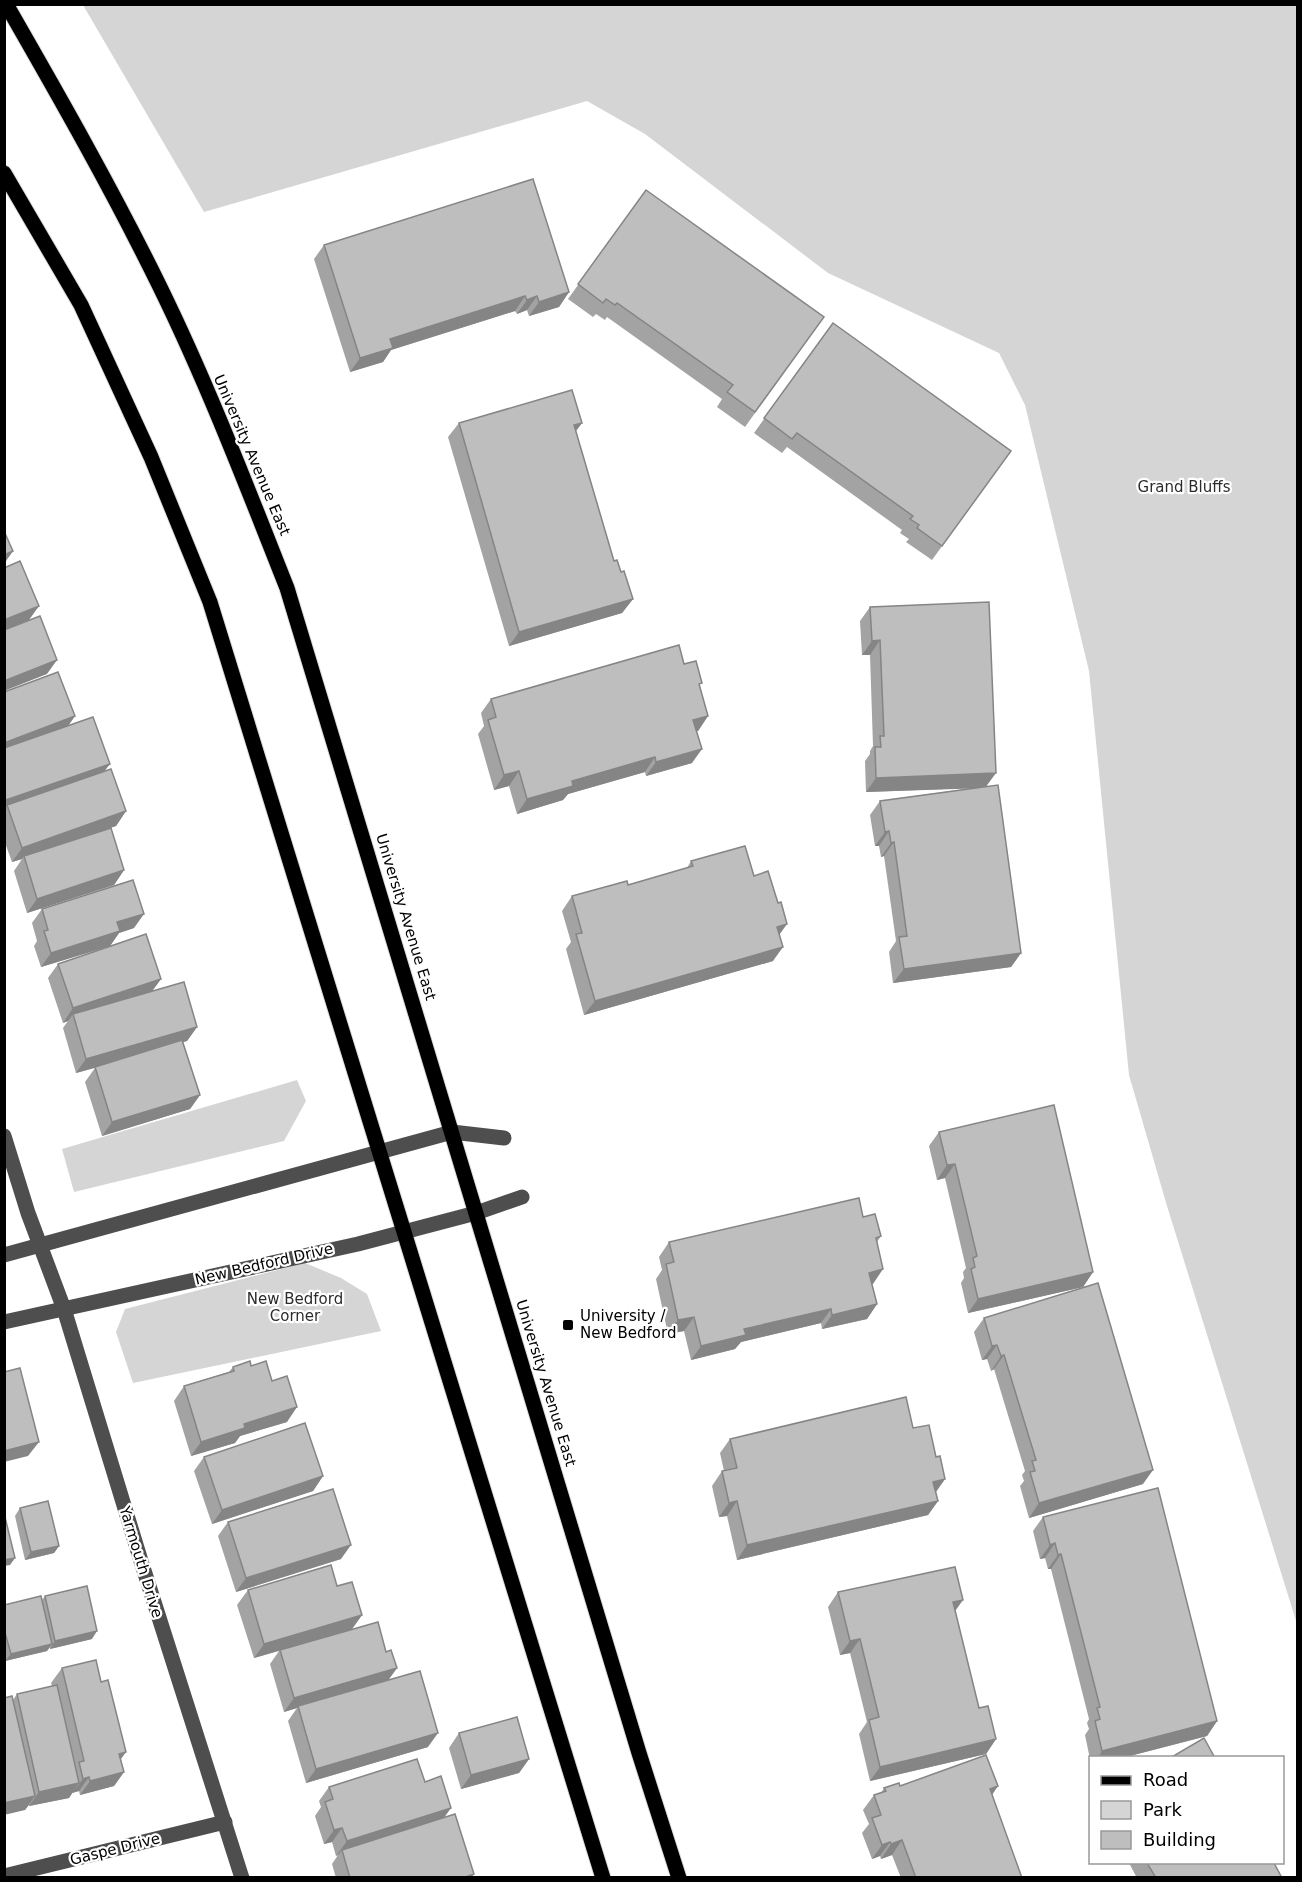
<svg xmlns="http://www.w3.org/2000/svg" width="1302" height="1882" font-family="'DejaVu Sans',sans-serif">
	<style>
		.green { fill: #d5d5d5 }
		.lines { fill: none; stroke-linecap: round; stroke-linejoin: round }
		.major-casing { stroke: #dbdbdb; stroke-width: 17 }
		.minor { stroke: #4e4e4e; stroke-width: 15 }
		.major { stroke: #000; stroke-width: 15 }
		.wall { fill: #a3a3a3 }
		.shaded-wall { fill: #858585 }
		.building { fill: #bebebe; stroke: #858585; stroke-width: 1.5 }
		.poi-dot { fill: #000; stroke: #fff; stroke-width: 2 }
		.labels { text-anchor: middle; stroke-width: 4.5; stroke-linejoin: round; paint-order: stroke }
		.street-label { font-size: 15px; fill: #000; stroke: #fff }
		.park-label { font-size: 15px; fill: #2c2c2c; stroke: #fff }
		.poi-label { font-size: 15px; fill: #000; stroke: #fff; text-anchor: start }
	</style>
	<rect width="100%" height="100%" fill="#fff"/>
	<!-- green -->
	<g class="green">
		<path d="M83,5H1297V1624L1167,1206L1129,1075L1089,671L1025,405L999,353L828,273L645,134L587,101L204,212Z"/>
		<path d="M297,1080L306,1101L284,1141L74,1192L62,1149Z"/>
		<path d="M305,1263L341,1278L367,1294L381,1331L133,1383L116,1332L125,1309Z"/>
	</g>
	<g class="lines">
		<defs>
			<g id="major">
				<path d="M6,4C60,98 113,191 160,287C208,385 247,487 287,588L639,1753L679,1878"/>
				<path d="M4,173L81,305L151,457L210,602L603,1878"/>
			</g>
		</defs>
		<!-- major casing -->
		<use href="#major" class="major-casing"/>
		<!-- minor -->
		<g class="minor">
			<path d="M4,1136L28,1213L64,1309L141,1561L242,1878"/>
			<path d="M4,1255L452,1132L504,1138"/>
			<path d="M4,1322L358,1244L476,1213L522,1197"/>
			<path d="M4,1876L225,1822"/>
		</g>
		<!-- major -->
		<use href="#major" class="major"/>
	</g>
	<!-- wall -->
	<g class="wall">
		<path d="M646,190L824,317L745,427L717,407L722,399L607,317L605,320L596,314L593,317L568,299Z"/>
		<path d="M324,245L569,292L559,307L529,316L527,310L517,314L515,311L391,350L383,362L350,372L314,259Z"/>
		<path d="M833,323L1011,451L932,560L906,542L909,539L900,533L902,530L787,447L782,453L754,433Z"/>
		<path d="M459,423H582L576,431L614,561L621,572L633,599L622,613L509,646L448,437Z"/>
		<path d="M870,607L987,786L1021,953L1011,967L893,983L889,952L896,941L884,856L881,857L879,846H875L870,815L880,801L971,788L866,792L865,761L870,754V751L873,746L870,655H862L860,621Z"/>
		<path d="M700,686L708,716L698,731H696L692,763L646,776L645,772L568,794L563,800L517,814L509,786L494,790L478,734L484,726L481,713L491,699Z"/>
		<path d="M4,692L75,716L68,726L104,771L126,811L116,826L106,829L124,870L114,885L27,913L14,871L22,859L12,862L4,840Z"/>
		<path d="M691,861L754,876L779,935L773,961L584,1015L566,949L571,942L562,911L572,896L628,885L687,868Z"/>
		<path d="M42,909L134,928L119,933L110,946L41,967L34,946L37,941L32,923Z"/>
		<path d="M58,964L161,979L152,991L197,1027L187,1041L183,1042L200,1095L190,1109L102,1136L85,1082L95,1068L76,1073L63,1028L68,1021L63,1023L48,978Z"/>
		<path d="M939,1132L1093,1272L1083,1287L968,1313L961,1283L964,1278L963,1272L966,1268L945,1178L937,1180L929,1146Z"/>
		<path d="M863,1217L881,1236L877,1242L873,1284H872L877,1304L867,1319L822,1329L821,1323L741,1342L735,1349L691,1360L684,1331L668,1334L656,1279L662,1270L659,1257L669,1242Z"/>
		<path d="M984,1318L1143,1484L1029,1518L1020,1486L1024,1481L1022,1475L1025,1471L994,1369L991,1371L987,1359L982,1360L974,1332Z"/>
		<path d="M251,1366L272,1381L287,1422L240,1436L235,1443L191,1456L174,1401L184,1386L229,1372L233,1367Z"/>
		<path d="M913,1428L936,1457L945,1479L936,1492L938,1501L928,1515L737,1560L727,1516L719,1517L712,1486L722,1471H724L720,1453L730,1439Z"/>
		<path d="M204,1457L323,1476L313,1491L212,1524L194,1471Z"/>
		<path d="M20,1508L59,1546L54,1553L25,1560L15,1516Z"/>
		<path d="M1043,1517L1217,1721L1207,1736L1122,1758H1090V1759L1085,1735L1089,1729L1087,1723L1089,1719L1051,1569H1048L1045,1558L1040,1559L1033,1531Z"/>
		<path d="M228,1522L341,1559L236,1592L218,1536Z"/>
		<path d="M337,1586L362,1615L352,1629L386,1652L397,1668L388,1680L428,1747L306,1783L288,1721L297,1708L284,1712L270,1664L279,1651L254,1658L237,1605L248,1590Z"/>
		<path d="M838,1592L955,1611L979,1708L996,1739L986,1754L870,1781L859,1734L867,1722L850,1653L840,1655L828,1607Z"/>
		<path d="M45,1596L92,1639L50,1649V1647L47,1651L5,1661L4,1657V1605L42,1600Z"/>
		<path d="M62,1668L121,1759L124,1772L114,1786L80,1795L79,1791L72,1793L69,1798L29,1806V1805L25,1810L13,1700L17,1694L52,1686L51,1683Z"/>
		<path d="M459,1733L529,1759L519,1773L461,1789L449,1748Z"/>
		<path d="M425,1782L474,1874L472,1878H336L332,1864L338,1855L336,1856L332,1842L324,1844L315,1816L321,1807L319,1801L329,1787Z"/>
		<path d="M900,1786L992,1795L1022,1878H901L892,1855L881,1859L880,1856L872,1859L862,1833L869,1824L863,1810L874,1795L881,1793L884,1788Z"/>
		<path d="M1129,1863H1274L1282,1878H1137Z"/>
	</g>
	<!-- shaded-wall -->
	<g class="shaded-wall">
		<path d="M569,292L559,307L529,316L539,302Z"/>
		<path d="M525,296L515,311L391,350L383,362L350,372L360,358L390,339Z"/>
		<path d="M537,296L527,310L517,314L527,300Z"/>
		<path d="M582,423L571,437L574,425Z"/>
		<path d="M13,551L4,564V555Z"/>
		<path d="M633,599L622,613L509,646L519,632Z"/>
		<path d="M39,606L29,620L4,630V620Z"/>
		<path d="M880,640L870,655H862L872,641Z"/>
		<path d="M57,660L47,674L4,691V681Z"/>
		<path d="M75,716L65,730L4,753V743Z"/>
		<path d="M708,716L698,731L683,735L693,720Z"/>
		<path d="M702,749L692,763L646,776L656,762Z"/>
		<path d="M655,757L645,772L568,794L563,800L517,814L527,799L572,781Z"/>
		<path d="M110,764L99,778L7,805L4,809V802L6,800Z"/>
		<path d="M519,771L509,786L494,790L504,775Z"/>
		<path d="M996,773L985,788L866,792L876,778Z"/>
		<path d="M126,811L116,826L24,858V856L22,859L12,862L22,848Z"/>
		<path d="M889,831L879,846H875L885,832Z"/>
		<path d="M894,842L884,856L881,857L891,843Z"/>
		<path d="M124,870L114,885L27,913L37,899Z"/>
		<path d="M144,914L134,928L119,933L110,946L41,967L51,953L117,922Z"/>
		<path d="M787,924L777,938V927Z"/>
		<path d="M783,947L773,961L584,1015L595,1001Z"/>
		<path d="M1021,953L1011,967L893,983L904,969Z"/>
		<path d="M161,979L150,994L73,1014L68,1021L63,1023L73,1008Z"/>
		<path d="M197,1027L187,1041L76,1073L86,1059Z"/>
		<path d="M200,1095L190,1109L102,1136L112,1122Z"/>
		<path d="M955,1164L945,1178L937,1180L947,1165Z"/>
		<path d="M883,1269L873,1284L859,1287L869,1273Z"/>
		<path d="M1093,1272L1083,1287L968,1313L978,1299Z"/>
		<path d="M877,1304L867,1319L822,1329L832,1315Z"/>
		<path d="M831,1309L821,1323L741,1342L735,1349L691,1360L701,1346L744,1329Z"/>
		<path d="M694,1317L684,1331L668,1334L678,1320Z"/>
		<path d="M997,1345L987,1359L982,1360L992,1346Z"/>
		<path d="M1004,1355L994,1369L991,1371L1001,1356Z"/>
		<path d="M297,1407L287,1422L240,1436L235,1443L191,1456L201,1442L244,1424Z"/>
		<path d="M39,1442L28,1456L4,1462V1451Z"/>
		<path d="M1153,1470L1143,1484L1029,1518L1039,1503Z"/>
		<path d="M323,1476L313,1491L212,1524L222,1510Z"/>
		<path d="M945,1479L935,1493L933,1482Z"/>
		<path d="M737,1501L727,1516L719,1517L729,1503Z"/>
		<path d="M938,1501L928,1515L737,1560L747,1545Z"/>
		<path d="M1055,1543L1045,1558L1040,1559L1050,1545Z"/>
		<path d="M351,1545L341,1559L236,1592L246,1578Z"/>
		<path d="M59,1546L54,1553L25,1560L31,1552Z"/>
		<path d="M1061,1554L1051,1569H1048L1058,1555Z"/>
		<path d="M15,1558L10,1565L4,1566V1560Z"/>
		<path d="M963,1600L953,1614V1602Z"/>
		<path d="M362,1615L352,1629L254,1658L264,1644Z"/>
		<path d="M97,1631L92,1639L50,1649L55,1641Z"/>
		<path d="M860,1639L850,1653L840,1655L850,1641Z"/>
		<path d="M52,1644L47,1651L5,1661L11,1654Z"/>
		<path d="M397,1668L387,1682L298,1706L297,1708L284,1712L294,1698Z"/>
		<path d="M1217,1721L1207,1736L1122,1758H1098L1102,1751Z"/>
		<path d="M438,1733L428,1747L306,1783L316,1769Z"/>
		<path d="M996,1739L986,1754L870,1781L880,1767Z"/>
		<path d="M126,1752L116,1766L119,1754Z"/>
		<path d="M529,1759L519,1773L461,1789L471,1775Z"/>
		<path d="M124,1772L114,1786L80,1795L90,1781Z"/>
		<path d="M89,1777L79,1791L72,1793L83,1779Z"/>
		<path d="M79,1783L69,1798L29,1806L39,1792Z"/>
		<path d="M998,1786L988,1801L990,1789Z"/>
		<path d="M35,1796L25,1810L4,1815V1803Z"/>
		<path d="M451,1808L441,1822L342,1850L338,1855L336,1856L347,1841Z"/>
		<path d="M342,1828L332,1842L324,1844L334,1830Z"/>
		<path d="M902,1840L892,1855L881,1859L891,1844Z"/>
		<path d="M890,1842L880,1856L872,1859L882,1845Z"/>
	</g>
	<!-- building -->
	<g class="building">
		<path d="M533,179L569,292L539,302L537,296L527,300L525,296L390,339L393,348L360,358L324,245Z"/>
		<path d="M646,190L824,317L755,412L727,392L733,385L617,303L615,305L606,299L603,303L578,284Z"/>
		<path d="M833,323L1011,451L942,546L917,528L919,525L910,519L913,516L797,433L792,439L764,418Z"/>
		<path d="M572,390L582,423L574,425L614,561L617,560L621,572L624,571L633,599L519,632L459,423Z"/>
		<path d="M4,531L13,551L4,555Z"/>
		<path d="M20,561L39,606L4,620V568Z"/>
		<path d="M989,602L996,773L876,778L875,747H881L880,736H884L880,640L872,641L870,607Z"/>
		<path d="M40,616L57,660L4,681V630Z"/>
		<path d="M679,645L684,664L696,661L702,683L699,684L708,716L693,720L702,749L656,762L655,757L572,781L573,786L527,799L519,771L504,775L488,720L496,717L491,699Z"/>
		<path d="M58,672L75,716L4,743V692Z"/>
		<path d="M93,717L110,764L6,800L4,794V748Z"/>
		<path d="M111,769L126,811L22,848L7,805Z"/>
		<path d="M998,785L1021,953L904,969L899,937L907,936L894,842L891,843L889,831L885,832L880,801Z"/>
		<path d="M111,828L124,870L37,899L24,856Z"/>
		<path d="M745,846L754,876L768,871L778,903L781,902L787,924L777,927L783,947L595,1001L576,934L582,933L572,896L627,881L628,885L693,866L691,861Z"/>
		<path d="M133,880L144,914L117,922L120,931L51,953L44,931L48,930L42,909Z"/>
		<path d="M146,934L161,979L73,1008L58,964Z"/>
		<path d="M184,982L197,1027L86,1059L73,1014Z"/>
		<path d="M182,1040L200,1095L112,1122L95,1067Z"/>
		<path d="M1054,1105L1093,1272L978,1299L971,1269L975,1267L973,1258L977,1256L955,1164L947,1165L939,1132Z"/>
		<path d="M859,1198L863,1217L875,1214L881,1236L876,1238L883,1269L869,1273L877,1304L832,1315L831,1309L744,1329L746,1335L701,1346L694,1317L678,1320L666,1264L674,1262L669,1242Z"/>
		<path d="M1098,1283L1153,1470L1039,1503L1030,1472L1035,1471L1032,1461L1036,1460L1004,1355L1001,1356L997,1345L992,1346L984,1318Z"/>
		<path d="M250,1361L251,1366L266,1361L272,1381L287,1376L297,1407L244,1424L245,1428L201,1442L184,1386L234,1371L233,1367Z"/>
		<path d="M20,1368L39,1442L4,1451V1372Z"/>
		<path d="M906,1397L913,1428L929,1425L936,1457L940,1456L945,1479L933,1482L938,1501L747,1545L737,1501L729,1503L722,1471L737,1468L730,1439Z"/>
		<path d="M305,1423L323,1476L222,1510L204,1457Z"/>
		<path d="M1158,1488L1217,1721L1102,1751L1095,1721L1100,1719L1097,1708L1100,1707L1061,1554L1058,1555L1055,1543L1050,1545L1043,1517Z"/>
		<path d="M333,1489L351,1545L246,1578L228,1522Z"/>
		<path d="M48,1501L59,1546L31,1552L20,1508Z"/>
		<path d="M4,1513L15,1558L4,1560Z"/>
		<path d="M331,1565L337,1586L352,1582L362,1615L264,1644L248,1590Z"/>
		<path d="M955,1567L963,1600L953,1602L979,1708L988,1706L996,1739L880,1767L869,1720L879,1717L860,1639L850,1641L838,1592Z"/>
		<path d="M87,1586L97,1631L55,1641L45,1596Z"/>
		<path d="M41,1596L52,1644L11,1654L4,1629V1605Z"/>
		<path d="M378,1622L386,1652L391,1650L397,1668L294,1698L280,1650Z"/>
		<path d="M96,1660L101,1682L108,1680L126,1752L119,1754L124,1772L90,1781L89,1777L83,1779L79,1762L84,1761L62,1668Z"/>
		<path d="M420,1671L438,1733L316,1769L298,1706Z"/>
		<path d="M57,1685L79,1783L39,1792L17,1694Z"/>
		<path d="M12,1696L35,1796L4,1803V1698Z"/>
		<path d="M517,1717L529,1759L471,1775L459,1733Z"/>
		<path d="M1204,1738L1215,1758H1170Z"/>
		<path d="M986,1755L998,1786L990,1789L1022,1878H916L902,1840L891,1844L890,1842L882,1845L872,1818L881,1815L874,1795L886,1791L884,1788L899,1783L900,1786Z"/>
		<path d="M417,1759L425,1782L441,1776L451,1808L347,1841L342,1828L334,1830L325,1802L333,1799L329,1787Z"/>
		<path d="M455,1814L474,1874L463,1878H350L342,1850Z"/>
		<path d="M1147,1863H1274L1282,1878H1156Z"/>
	</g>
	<!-- markers -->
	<rect class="poi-dot" x="562" y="1319" width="12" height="12" rx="3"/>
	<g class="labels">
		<!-- street labels -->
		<g class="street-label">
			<text transform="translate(252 455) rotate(67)" y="5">University Avenue East</text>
			<text transform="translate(406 917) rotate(73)" y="5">University Avenue East</text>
			<text transform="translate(264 1264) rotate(-13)" y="5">New Bedford Drive</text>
			<text transform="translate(546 1383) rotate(73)" y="5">University Avenue East</text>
			<text transform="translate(141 1562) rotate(73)" y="5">Yarmouth Drive</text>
			<text transform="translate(115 1849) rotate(-14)" y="5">Gaspe Drive</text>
		</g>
		<!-- park labels -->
		<g class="park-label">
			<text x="1184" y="492">Grand Bluffs</text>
			<text x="295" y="1304">New Bedford<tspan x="295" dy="17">Corner</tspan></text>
		</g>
		<!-- poi labels -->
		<g class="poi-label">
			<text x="580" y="1321">University /<tspan x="580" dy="17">New Bedford</tspan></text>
		</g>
	</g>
	<!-- border -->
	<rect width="1302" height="1882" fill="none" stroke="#000000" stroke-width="12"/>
	<!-- legend -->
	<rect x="1089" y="1756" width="195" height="108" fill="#ffffff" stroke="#999999" stroke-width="1.5"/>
	<rect x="1101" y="1776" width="30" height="9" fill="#000000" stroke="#999999" stroke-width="1.5"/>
	<text x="1143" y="1786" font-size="18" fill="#000000">Road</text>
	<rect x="1101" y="1801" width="30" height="18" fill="#d5d5d5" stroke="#999999" stroke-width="1.5"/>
	<text x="1143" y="1816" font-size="18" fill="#000000">Park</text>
	<rect x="1101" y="1831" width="30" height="18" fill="#bebebe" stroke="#999999" stroke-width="1.5"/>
	<text x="1143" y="1846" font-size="18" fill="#000000">Building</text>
</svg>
